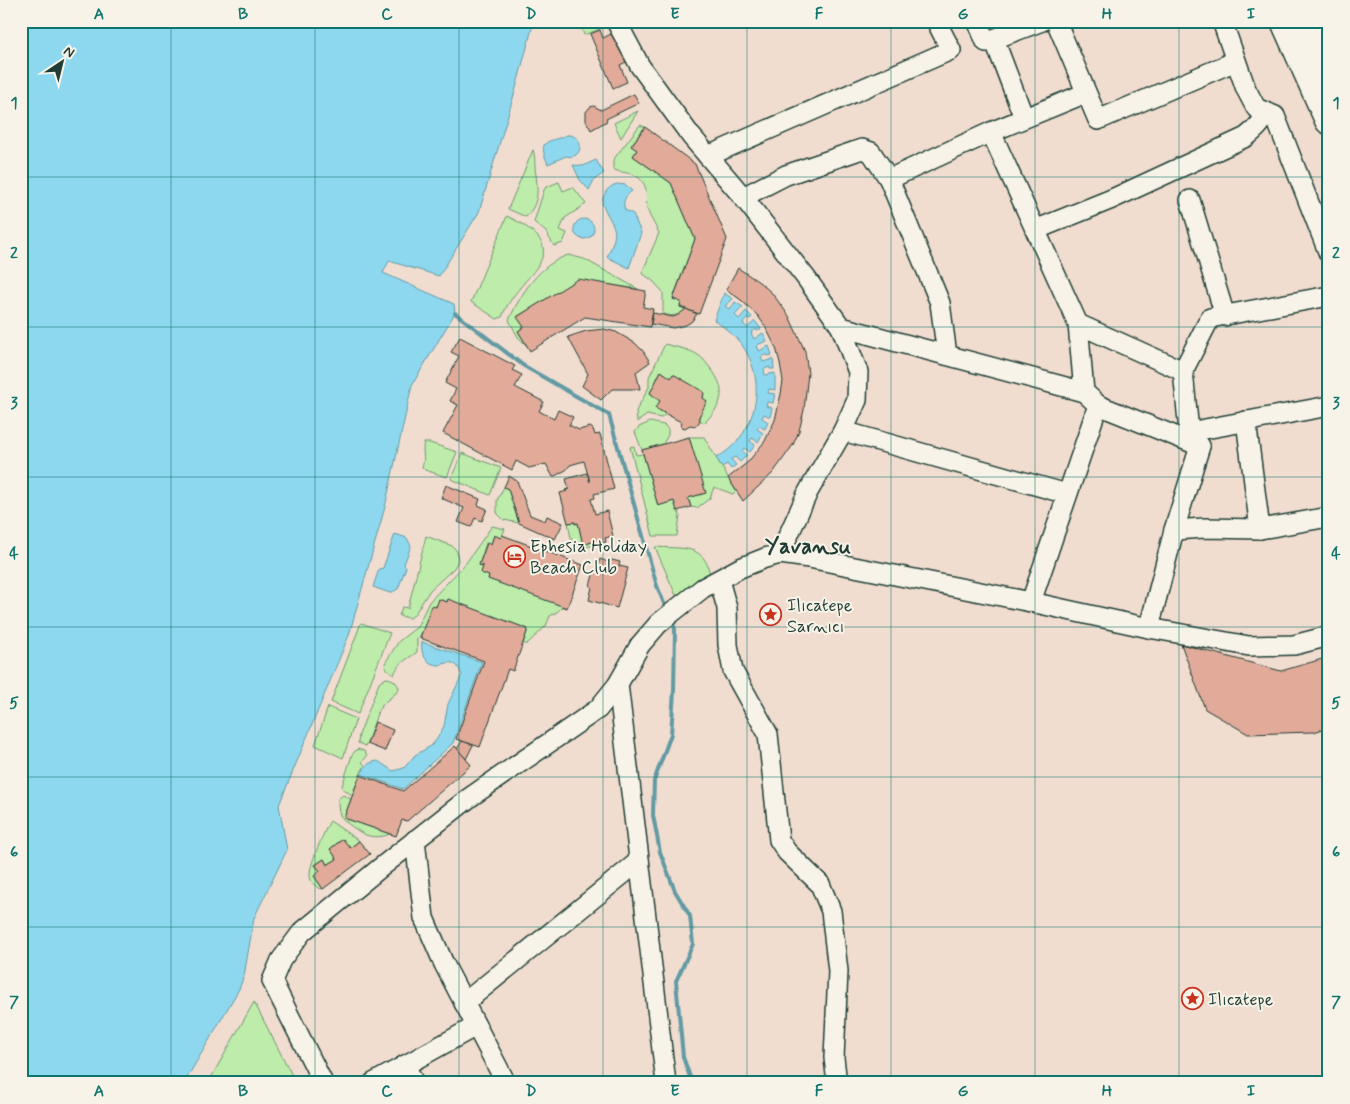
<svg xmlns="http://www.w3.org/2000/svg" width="1350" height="1104" font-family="Mynerve,sans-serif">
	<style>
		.green { fill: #beecaa; stroke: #6e946f }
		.water { fill: #8ed8ef; stroke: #629aa4 }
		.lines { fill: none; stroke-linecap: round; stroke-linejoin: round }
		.stream { stroke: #629aa4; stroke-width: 4 }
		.building { fill: #e2aa99; stroke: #1f3d34 }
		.minor-casing { stroke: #1f3d34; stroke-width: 22 }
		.highway-casing { stroke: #1f3d34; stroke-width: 31 }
		.minor { stroke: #f7f3e8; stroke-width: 19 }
		.highway { stroke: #f7f3e8; stroke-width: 28 }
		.grid { fill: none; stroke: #0f766e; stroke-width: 1; stroke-opacity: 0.55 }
		.labels { text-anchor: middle; stroke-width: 4; stroke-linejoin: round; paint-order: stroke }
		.poi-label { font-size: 18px; fill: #1f3d34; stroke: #f7f3e8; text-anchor: start }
		.district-label { font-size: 22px; font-weight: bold; fill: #1f3d34; stroke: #f7f3e8 }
		.neatline { fill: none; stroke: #0f766e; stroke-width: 2 }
		.grid-label { font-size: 16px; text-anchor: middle; font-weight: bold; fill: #0f766e }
	</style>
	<rect width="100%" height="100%" fill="#f1ddd0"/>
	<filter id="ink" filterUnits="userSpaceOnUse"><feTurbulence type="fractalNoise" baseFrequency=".02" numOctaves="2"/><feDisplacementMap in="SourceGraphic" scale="10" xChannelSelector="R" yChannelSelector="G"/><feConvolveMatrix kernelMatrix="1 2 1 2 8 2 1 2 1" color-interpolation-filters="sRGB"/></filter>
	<g filter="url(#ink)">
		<!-- green -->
		<g class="green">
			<path d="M579,21H609L611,25L584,35Z"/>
			<path d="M638,111L621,138L614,123Z"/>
			<path d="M640,125L645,127L631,145L637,150L633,156L671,183L695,239L673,298L681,302L680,307L686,309C678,316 674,317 663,314V292L653,281L642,273L659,233C655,225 649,216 647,208C645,198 650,188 639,178C631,171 621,174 613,169V160Z"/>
			<path d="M533,150C536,159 534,166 536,175C538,192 539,203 526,217L508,209Z"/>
			<path d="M559,182L563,191L573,187L586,204L565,218L560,230L567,233L563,243L554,246L546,232L534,222L544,190L546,187Z"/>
			<path d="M507,216C583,253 519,271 502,317L497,319L471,302Z"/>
			<path d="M568,255L584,259L638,289L578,280L518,316L524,327L518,331L527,346L518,337L509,320C521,293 539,265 568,255Z"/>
			<path d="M665,344C675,347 689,349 698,355C703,358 707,364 711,369C728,390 722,406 704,423L700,420L699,417L704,392L673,375L671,378L661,371L650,393L660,401L655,408L664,413L665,415L661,418L647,415L637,422L636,411L649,387V377Z"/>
			<path d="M650,422L664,425L668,429V435L663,444L642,450L635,432L639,427Z"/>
			<path d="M689,437H704L736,491L733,494L714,487L710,498L697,508L691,507L688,498L705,493Z"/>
			<path d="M424,443H430L457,452L447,477L425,470L422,467C426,456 421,451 424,443Z"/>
			<path d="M634,446L636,455L643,454L658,505L674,501L680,516L677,536H653L630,447Z"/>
			<path d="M462,453L501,468L490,495L451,479Z"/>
			<path d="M504,487L508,489L519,523L504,520L497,513V500Z"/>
			<path d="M575,522V524L578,523L583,544L592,542L593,546L579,547L572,543L568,523Z"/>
			<path d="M492,526L505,529L501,538L494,536L491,544L486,543L479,565L563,606L557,612L550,616L546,626L527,644H523L528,629L448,600L447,602L436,607L432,605L420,638L419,636L417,638V652C407,660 398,662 394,675L386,668L385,663L399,641L417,627L429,602L466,563Z"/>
			<path d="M426,536L452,546L457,551L458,561L454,568L430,590L414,615L410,618L399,616L402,607L408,608Z"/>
			<path d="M655,547C681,549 706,543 710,576L678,600Z"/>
			<path d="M361,623L390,633L358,714L331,702Z"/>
			<path d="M386,678C392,678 397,682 399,688L396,693L384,703L378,711L367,743L368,744L365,746L358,743L359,735L379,683Z"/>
			<path d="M328,707L356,719L343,758L315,745Z"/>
			<path d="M357,749L364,751L367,756L362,762L365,765L360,775L352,795L343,789L342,786L352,755Z"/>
			<path d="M343,795L351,799L344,818L390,834C382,837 374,838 366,835C360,833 343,821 340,815C338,810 338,804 338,799Z"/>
			<path d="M330,821L359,841L350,848L342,839L330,849L337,859L327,865L324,859L315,865L320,871L323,889C315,888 309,881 310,873C310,864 325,829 330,821Z"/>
			<path d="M254,1002L296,1083H208Z"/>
		</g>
		<!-- water -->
		<g class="water">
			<path d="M21,21H534L516,88L479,212L439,276L389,261L383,273L454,304L455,313L412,385L385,507L349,635L279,805L287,850L254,918L244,976L239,989L184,1083H21Z"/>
			<path d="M567,135C585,134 584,161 566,156L548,164C536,138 549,143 567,135Z"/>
			<path d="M596,160L604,173L594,180L589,190L580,180L573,165L583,166Z"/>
			<path d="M617,184L626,185L632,191C625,196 622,201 625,210L633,214L641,233L629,268L607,257C621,226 614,231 602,203C604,193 607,187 617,184Z"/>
			<circle cx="584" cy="229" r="10"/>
			<path d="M724,293L733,299L725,306L730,310L735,302L743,307L735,315L739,319L746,311L752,317L750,319L748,318L743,323L747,328L755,321L761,329L757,331L756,329L751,333L754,339L763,333L767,341L757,345L759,351L769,346L772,355L768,356L767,354L761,357L763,362L773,359L774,369H770V367L764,369L765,375L775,373V390L769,389L768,393L775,394L773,403L767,402L766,406L772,408L770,417L764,414L762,418L768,422L765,429L759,426L757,429L763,433L758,442L752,438L750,441L755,445L750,452L744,448L742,451L747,455L740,462L735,457L731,459L736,465L731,469L727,464L722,467L716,458C752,439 766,393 749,357C742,341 728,330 714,320Z"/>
			<path d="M395,534L407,538L411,546L404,564L406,567L398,589L390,593L373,587L379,569L383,568Z"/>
			<path d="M422,642L482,662L453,743L403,789L361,774C365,766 368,762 378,761L393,771L404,768L415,755L431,746L437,739L444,726L448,704L462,675C460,671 459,667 455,664C449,661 445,664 439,665C426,665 420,653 422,642Z"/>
		</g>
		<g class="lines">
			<!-- stream -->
			<g class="stream">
				<path d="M455,313L524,366L609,415L657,586L667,611"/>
				<path d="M671,619L675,629L674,691L671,734L654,781L653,815L660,852L675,891L690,916L693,944L676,981L683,1057L692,1083"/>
			</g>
		</g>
		<!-- building -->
		<g class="building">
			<path d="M600,30L603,38L615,32L628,61L620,65L627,82L613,88L590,34Z"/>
			<path d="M634,94L639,103L606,119L607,121L591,130L586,121V112L590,107L594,106L601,110Z"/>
			<path d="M645,127L695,164L727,239L699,314L680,307L681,302L673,299L695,239L671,183L633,156L637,150L631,146Z"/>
			<path d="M738,268L759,282L772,293L789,316L805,351L808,373L804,410L799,431L793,445L773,473L743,501L728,478L748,462L765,441L775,420L781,394L783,381L780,363L776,348L765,326L758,316L741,300L726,289Z"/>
			<path d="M578,279L646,291L643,307L653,309L650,327L585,317L530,351L518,331L524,327L517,317Z"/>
			<path d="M686,309L697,314L692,321L686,325L673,328L651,324L653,313L673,317L678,315Z"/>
			<path d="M604,329L616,332L635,343L643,351L650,362L636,372L640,389H612L601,400L582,386L588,374L568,337L586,331Z"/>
			<path d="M460,337L515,366L512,370L522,375L515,387L544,402L539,411L554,419L558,410L573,417L569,425L579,430L590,427L593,429L595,435L600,434L614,489L594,494L595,498L591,499L595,514L607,511L613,536L605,538L606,542L593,546L592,542L583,545L578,523L575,524V522L568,523L560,493L567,491L565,490L569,489L566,479L587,473L590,482L584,461L570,465L566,470L553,477L546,464L529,468L516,461L512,470L443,433L458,405L450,401L456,389L445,383L459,356L451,352Z"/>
			<path d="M661,371L671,378L673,374L704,392L703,398L707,401L699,417L700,420L698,424L695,426L690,425L685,428L682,427L681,422L655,408L660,401L650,393Z"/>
			<path d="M689,437L706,493L688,498L691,507L677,511L674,501L658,506L642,450Z"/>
			<path d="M509,476L517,481L530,515L545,521L547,516L563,523L555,539L519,523L508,489L504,487Z"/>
			<path d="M446,485L480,499L478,505L487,509L482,521L475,518L471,527L458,522L464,508L441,498Z"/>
			<path d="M494,535L501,538L502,535L583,565L567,608L488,579L489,576L481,573L483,566L479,565L487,543L491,544Z"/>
			<path d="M600,559L608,562V559L620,562L619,566L628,568L617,608L589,600L592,587L590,586L594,571L596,572Z"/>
			<path d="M439,599L447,602L448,599L528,629L513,671L508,669L480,747L456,739L484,661L420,638L432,605L436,607Z"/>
			<path d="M1181,644L1281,671L1329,657V727L1314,732L1248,734L1205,709Z"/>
			<path d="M375,722L393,730L385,751L367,744Z"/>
			<path d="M462,741L473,745L466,759L457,749Z"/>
			<path d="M455,746L471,765L407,821L402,820L396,836L344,818L360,775L403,791Z"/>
			<path d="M343,839L350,848L359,841L370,854L323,889L314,876L320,871L315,865L324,859L327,865L337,859L330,849Z"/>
		</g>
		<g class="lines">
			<defs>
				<g id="minor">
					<path d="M616,21L640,66L691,136L743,197L806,278L841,327L858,372L857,400L843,431L808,492L780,554"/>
					<path d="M977,21L986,42L1042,21"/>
					<path d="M1056,21L1098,120L1236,61"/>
					<path d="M1222,21L1246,89L1256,108L1275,116L1329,254"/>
					<path d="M994,39L1024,118"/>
					<path d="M991,132L1078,324L1084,392L1098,405L1031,602"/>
					<path d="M708,156L951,50L936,21"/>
					<path d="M889,179L991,132L1086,93"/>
					<path d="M743,197L786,175L862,149L871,152L889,179L940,303L947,355"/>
					<path d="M1190,200L1225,316"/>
					<path d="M1035,230L1112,199L1246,137C1255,130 1263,123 1266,112"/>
					<path d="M1078,324L1183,371"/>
					<path d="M841,327L1084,392"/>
					<path d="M1098,405L1200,446"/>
					<path d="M1246,421L1260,529"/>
					<path d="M843,431L1067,494"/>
					<path d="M1189,432L1329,406"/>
					<path d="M1174,530L1204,528L1260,529L1329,517"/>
					<path d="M719,580L727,608L728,645L733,671L768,734L779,840L787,852L820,884L831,911L838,971L834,1058L837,1083"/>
					<path d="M1149,628L1174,530L1200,446L1189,432L1183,371L1210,318L1329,296"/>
					<path d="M618,684L666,1083"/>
					<path d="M415,840L424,918L444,964L506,1083"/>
					<path d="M464,1003L639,861"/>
					<path d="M405,1065L414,1083"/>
					<path d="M323,1083L272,981L281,960L302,932L380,868L469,798L598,709L618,684L640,645L659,623L703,588L740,568L765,558L780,554L809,558L1031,602L1149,628L1249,646L1294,645L1329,636"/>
					<path d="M373,1083L476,1026"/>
				</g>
				<g id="highway">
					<path d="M1285,21L1329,120"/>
					<path d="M1311,21L1329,61"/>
				</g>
			</defs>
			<!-- minor casing -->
			<use href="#minor" class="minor-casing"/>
			<!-- highway casing -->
			<use href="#highway" class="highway-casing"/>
			<!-- minor -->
			<use href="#minor" class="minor"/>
			<!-- highway -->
			<use href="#highway" class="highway"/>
		</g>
	</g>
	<!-- grid -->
	<path class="grid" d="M171,21V1083M315,21V1083M459,21V1083M603,21V1083M747,21V1083M891,21V1083M1035,21V1083M1179,21V1083M21,177H1329M21,327H1329M21,477H1329M21,627H1329M21,777H1329M21,927H1329"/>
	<!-- icons -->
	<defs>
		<symbol id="hotel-ring" viewBox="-11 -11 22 22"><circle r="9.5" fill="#f7f3e8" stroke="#c8321e" stroke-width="1.5"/><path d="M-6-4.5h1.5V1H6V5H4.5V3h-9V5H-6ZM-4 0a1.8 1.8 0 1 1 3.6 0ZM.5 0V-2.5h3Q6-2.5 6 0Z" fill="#c8321e"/></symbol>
		<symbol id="sight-ring" viewBox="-11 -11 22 22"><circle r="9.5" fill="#f7f3e8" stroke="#c8321e" stroke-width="1.5"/><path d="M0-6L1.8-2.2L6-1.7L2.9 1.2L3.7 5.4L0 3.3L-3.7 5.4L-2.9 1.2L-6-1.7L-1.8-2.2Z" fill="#c8321e"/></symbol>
	</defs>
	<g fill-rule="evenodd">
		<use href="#hotel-ring" x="502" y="544" width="25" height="25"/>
		<use href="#sight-ring" x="758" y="602" width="25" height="25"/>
		<use href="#sight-ring" x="1180" y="986" width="25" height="25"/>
	</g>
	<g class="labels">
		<!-- poi labels -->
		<g class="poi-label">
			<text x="530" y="552">Ephesia Holiday<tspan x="530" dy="21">Beach Club</tspan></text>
			<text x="787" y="611">Ilıcatepe<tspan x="787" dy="21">Sarnıcı</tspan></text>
			<text x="1208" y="1005">Ilıcatepe</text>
		</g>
		<!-- district labels -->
		<g class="district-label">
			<text x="808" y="553">Yavansu</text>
		</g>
	</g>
	<!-- margin -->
	<rect width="1350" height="1104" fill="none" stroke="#f7f3e8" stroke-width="55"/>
	<!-- north arrow -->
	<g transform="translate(62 62) rotate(35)" stroke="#f7f3e8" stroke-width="4" paint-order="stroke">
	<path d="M0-4L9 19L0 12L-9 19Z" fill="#1f3d34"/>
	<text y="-8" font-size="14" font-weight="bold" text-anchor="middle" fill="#1f3d34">N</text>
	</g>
	<rect x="28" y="28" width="1294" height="1048" class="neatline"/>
	<g class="grid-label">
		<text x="99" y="19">A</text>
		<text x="243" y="19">B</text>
		<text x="387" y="19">C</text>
		<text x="531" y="19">D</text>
		<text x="675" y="19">E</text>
		<text x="819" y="19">F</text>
		<text x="963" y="19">G</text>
		<text x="1107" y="19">H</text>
		<text x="1251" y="19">I</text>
		<text x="14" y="108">1</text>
		<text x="1336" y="108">1</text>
		<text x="14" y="258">2</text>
		<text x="1336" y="258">2</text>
		<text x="14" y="408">3</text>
		<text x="1336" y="408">3</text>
		<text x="14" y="558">4</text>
		<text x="1336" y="558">4</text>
		<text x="14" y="708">5</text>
		<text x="1336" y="708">5</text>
		<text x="14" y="857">6</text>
		<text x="1336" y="857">6</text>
		<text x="14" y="1007">7</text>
		<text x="1336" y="1007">7</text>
		<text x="99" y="1096">A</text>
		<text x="243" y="1096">B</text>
		<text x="387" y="1096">C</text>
		<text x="531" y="1096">D</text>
		<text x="675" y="1096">E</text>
		<text x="819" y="1096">F</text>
		<text x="963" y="1096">G</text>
		<text x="1107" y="1096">H</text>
		<text x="1251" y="1096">I</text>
	</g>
</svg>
